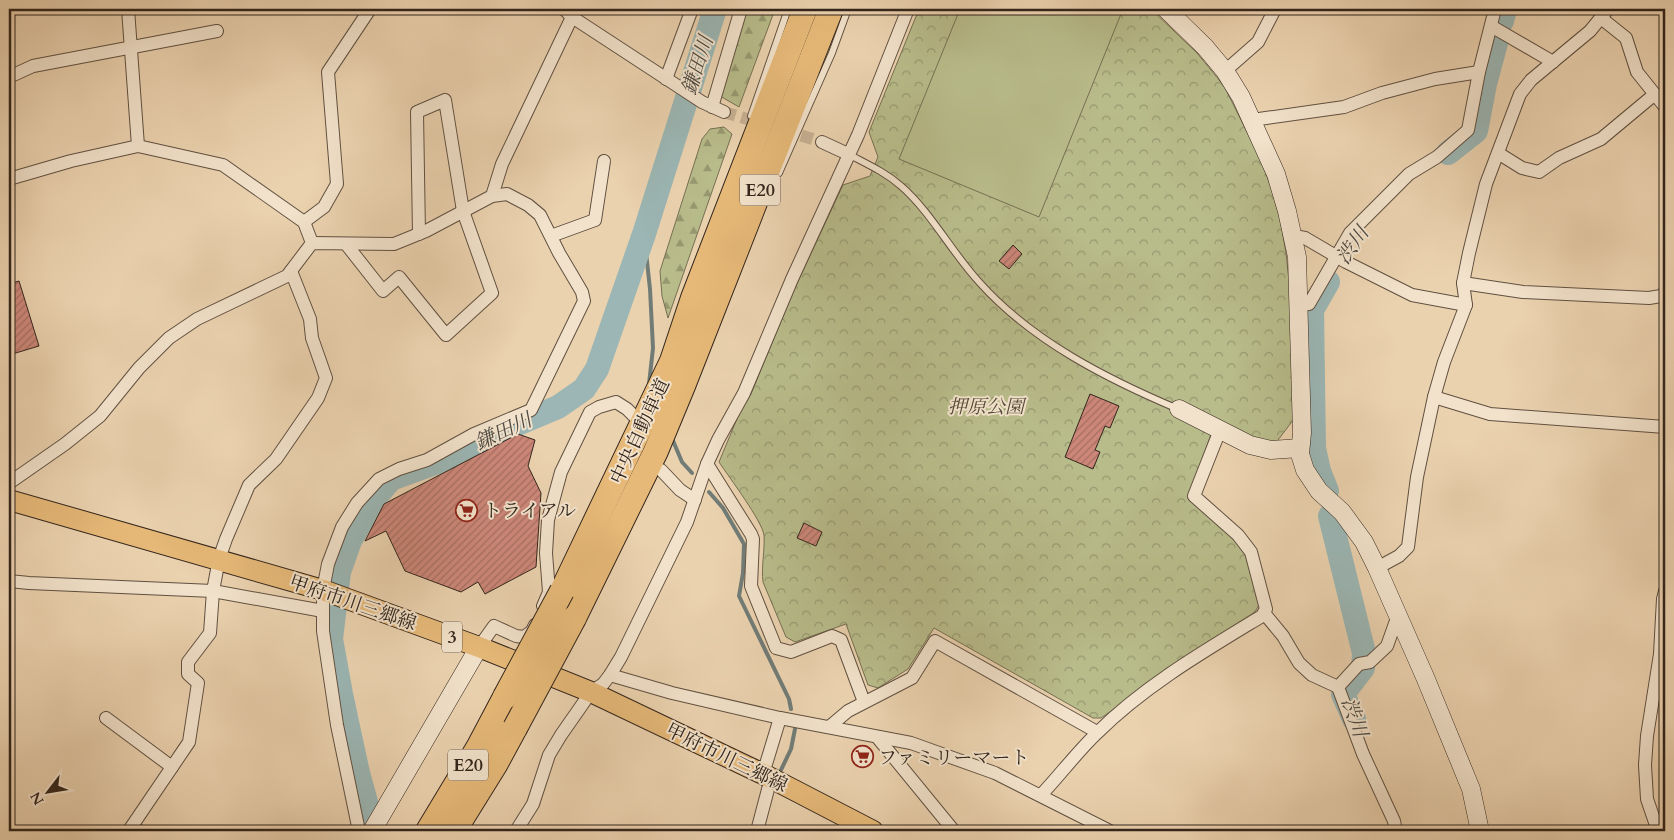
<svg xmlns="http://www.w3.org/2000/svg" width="1674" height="840" font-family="Cardo,'Noto Serif JP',serif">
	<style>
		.forest { fill: url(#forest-firs); stroke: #757053 }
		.park { fill: url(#park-crowns); stroke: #757053 }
		.pitch { fill: #b8bb8a; stroke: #757053 }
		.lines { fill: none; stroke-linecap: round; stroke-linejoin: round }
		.stream { stroke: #717c77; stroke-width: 4 }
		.river { stroke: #9bb6b4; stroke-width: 24 }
		.building { fill: url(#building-hatch); stroke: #32251c }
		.street-tunnel { stroke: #c6af92; stroke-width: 12; stroke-dasharray: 12 6; stroke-linecap: butt }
		.lane-casing { stroke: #605041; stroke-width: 8 }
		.street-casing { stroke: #605041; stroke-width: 14 }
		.secondary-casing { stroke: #32251c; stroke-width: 19 }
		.primary-casing { stroke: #32251c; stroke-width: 22 }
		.highway-casing { stroke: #32251c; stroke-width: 26 }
		.lane { stroke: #f2e2cb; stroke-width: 6 }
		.street { stroke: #f2e2cb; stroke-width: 12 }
		.secondary { stroke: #f2e2cb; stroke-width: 18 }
		.primary { stroke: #e6b978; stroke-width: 20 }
		.highway { stroke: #e6b978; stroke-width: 24 }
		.highway-bridge-casing { stroke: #32251c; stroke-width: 26; stroke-linecap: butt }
		.highway-bridge { stroke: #e6b978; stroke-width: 24 }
		.labels { text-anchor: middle; stroke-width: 4; stroke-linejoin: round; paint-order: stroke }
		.shield { fill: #f2e2cb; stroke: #6c5e50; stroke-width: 1 }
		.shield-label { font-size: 18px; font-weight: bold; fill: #32251c }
		.park-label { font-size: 19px; font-style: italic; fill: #544a38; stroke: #f2e2cb }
		.street-label { font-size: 19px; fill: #32251c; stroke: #f2e2cb }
		.poi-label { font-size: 19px; fill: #32251c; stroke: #f2e2cb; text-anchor: start }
		.water-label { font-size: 20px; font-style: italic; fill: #4c4942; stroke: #f2e2cb }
	</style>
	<defs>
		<pattern id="forest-firs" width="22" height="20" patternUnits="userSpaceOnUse" patternTransform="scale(1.25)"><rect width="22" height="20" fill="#b8bb8a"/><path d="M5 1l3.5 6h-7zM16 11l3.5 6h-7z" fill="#969870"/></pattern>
		<pattern id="park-crowns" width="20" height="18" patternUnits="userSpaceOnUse" patternTransform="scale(1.25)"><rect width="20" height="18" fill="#b8bb8a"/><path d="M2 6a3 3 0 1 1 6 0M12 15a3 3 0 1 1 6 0" fill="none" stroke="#969870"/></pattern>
		<pattern id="building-hatch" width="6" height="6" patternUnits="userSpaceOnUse" patternTransform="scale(1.25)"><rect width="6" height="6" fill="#cd8779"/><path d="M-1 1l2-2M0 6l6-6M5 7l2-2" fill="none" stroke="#a76e62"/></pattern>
	</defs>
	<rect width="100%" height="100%" fill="#ebd2af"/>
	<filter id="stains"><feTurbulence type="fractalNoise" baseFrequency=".004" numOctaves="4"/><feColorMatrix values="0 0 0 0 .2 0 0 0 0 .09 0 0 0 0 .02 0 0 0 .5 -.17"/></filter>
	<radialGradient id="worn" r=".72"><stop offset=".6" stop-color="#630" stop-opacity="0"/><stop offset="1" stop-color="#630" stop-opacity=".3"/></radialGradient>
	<!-- forest -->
	<g class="forest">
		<path d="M746,9H775L739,107L720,96Z"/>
		<path d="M724,127L732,134L668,318L662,296L660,271L702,139L710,129Z"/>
	</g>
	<!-- park -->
	<path class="park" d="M919,9H1151L1197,53L1224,86L1260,158L1271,187L1280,219L1286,253L1290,291L1294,419L1275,444H1258L1216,420L1189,497L1239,541L1250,555L1260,603L1255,612L1182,658L1139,692L1101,718H1093L934,628L908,669L878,688L868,685L846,624L795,642L786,637L763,582C761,567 765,551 764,535C762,521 729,477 719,462L739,414L751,394L793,292L843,185L870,176L878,157L869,132Z"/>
	<!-- pitch -->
	<path class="pitch" d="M960,9H1123L1039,217L899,159Z"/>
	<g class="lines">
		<!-- stream -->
		<g class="stream">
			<path d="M644,234L650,289L653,348L649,384"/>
			<path d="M671,436L682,462L692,473"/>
			<path d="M709,492L723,508L744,544L743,573L739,596L789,699L791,709"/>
			<path d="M781,770L791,749L795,729"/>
		</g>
		<!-- river -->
		<g class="river">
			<path d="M1502,21L1505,9"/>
			<path d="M1448,153L1476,131L1485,84L1496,43"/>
			<path d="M1327,491L1319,471L1314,448L1312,310L1328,282"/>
			<path d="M1330,516L1364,653L1363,668L1343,694L1354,719"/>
			<path d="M374,831L358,773L341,694L331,639L339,572L350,541L374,499L391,479L449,458L484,438L558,407L584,389L597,369L644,234L715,9"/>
		</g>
	</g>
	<!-- building -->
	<g class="building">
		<path d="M1013,245L1022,254L1009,269L999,261Z"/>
		<path d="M19,281L39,346L9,355V284Z"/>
		<path d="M1090,394L1119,406L1110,428L1105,426L1095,450L1100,452L1093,469L1065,457Z"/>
		<path d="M518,434L535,440L528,466L541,493L536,567L485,594L478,582L461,592L405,571L386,531L365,541L384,504Z"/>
		<path d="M804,523L822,532L816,546L797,538Z"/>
	</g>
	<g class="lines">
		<!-- street-tunnel -->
		<g class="street-tunnel">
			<path d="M724,112L764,124"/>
			<path d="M784,130L822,142"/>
		</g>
		<defs>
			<g id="lane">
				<path d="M751,116L788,9"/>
				<path d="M848,154C867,164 885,172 901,186C931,212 952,253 980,283C1032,341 1107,379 1178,409"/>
				<path d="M779,173L832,53L848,9"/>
			</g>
			<g id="street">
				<path d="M128,9L138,146"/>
				<path d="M564,9L572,17L702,102L724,112"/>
				<path d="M1601,18L1626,38L1637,72L1665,107"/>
				<path d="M1491,26L1553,62"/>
				<path d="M1225,71L1258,42L1275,9"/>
				<path d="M9,77L33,66L217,31"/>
				<path d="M666,79L692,9"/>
				<path d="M712,107L741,9"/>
				<path d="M1252,120L1344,107L1382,93L1435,79L1479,72"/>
				<path d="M822,142L848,154"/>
				<path d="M1498,153L1522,168L1539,172L1559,158L1601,139L1655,94"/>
				<path d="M9,179L71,161L138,146L223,165L304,222L312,243"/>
				<path d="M304,222L324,207L337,184L328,72L370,9"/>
				<path d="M551,236L595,220L604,161"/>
				<path d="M1294,236L1305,238L1346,262L1412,295L1466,305"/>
				<path d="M346,244L383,291L399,277L446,335L492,293L463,211L445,100L417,112L419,234"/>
				<path d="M1463,283L1523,292L1649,298L1661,296L1665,292"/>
				<path d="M1299,305L1309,304L1350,233L1409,174L1437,157L1468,130L1479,72L1495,9"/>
				<path d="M1434,397L1490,414L1665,427"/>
				<path d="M707,464L751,534L753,539L751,586L776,648L791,652L832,636L841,640L864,702"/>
				<path d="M661,470L680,490L695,500"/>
				<path d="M9,483L65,444L100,416L139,368L169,338L197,319L287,276L312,243L394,244L426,231L492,196L502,164L572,17"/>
				<path d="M1377,568L1399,556L1408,547L1417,477L1434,397L1444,362L1466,305L1463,283L1469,253L1486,184L1520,94L1531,80L1590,31L1608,9"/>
				<path d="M9,581L29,583L213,591L219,559L226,539L249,485L276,459L318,398L326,378L312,338L310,319L291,271"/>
				<path d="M543,606L549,592L546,553L548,520L561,472L590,412L599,407L616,402L627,409L634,416"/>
				<path d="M1264,613L1283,636L1299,663L1312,675L1338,687"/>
				<path d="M479,647L494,626L516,636L524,637L532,631L535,625"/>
				<path d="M610,675L672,693L780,718L911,743L995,773L1110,831"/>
				<path d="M106,718L172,767"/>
				<path d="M829,727L848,711L912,678L935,641L1097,732"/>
				<path d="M877,737L954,831"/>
				<path d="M763,774L780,718"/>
				<path d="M1041,795C1060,775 1077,752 1097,733C1144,686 1206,650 1262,616L1266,609L1251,552L1238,535L1194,496L1220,430"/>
				<path d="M140,831L130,829L189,742L198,683L188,674V662L210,633L213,591L323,611"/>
				<path d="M359,831L337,725L323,631V590L328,564L342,527L357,503L379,479L399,469L427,460L474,434L531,410L584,301L582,292L559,253L540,215L528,205L507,194L492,196"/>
				<path d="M516,831L533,804L549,755L561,735L591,692L603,684L610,675L621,657L687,522L707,464L718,440L744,393L792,279L858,135L908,9"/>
				<path d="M757,831L771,778"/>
				<path d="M1396,831L1394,821L1363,754L1338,687L1359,664L1370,662L1387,646L1398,615"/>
				<path d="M1658,831L1647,799L1645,765L1647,736L1660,654L1663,599L1665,591"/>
			</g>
			<g id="secondary">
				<path d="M1166,9L1205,47L1225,71L1241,97L1276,174L1287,211L1297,257L1302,433L1300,454L1305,470L1319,491L1342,512L1364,542L1377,568L1425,677L1471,789L1480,831"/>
				<path d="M1179,409L1250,445L1271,450L1300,448"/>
				<path d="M372,831L479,647"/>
			</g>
			<path id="primary" d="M9,500L323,590L479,647L591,692L763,774L873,831"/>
			<g id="highway">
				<path d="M562,591L672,361L693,298L805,9"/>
				<path d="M574,618L656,451L683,386L831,9"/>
				<path d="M428,831L478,748L505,697"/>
				<path d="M454,831L495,765L515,728"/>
			</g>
		</defs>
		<!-- lane casing -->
		<use href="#lane" class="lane-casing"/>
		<!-- street casing -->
		<use href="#street" class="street-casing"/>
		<!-- secondary casing -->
		<use href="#secondary" class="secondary-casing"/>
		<!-- primary casing -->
		<use href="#primary" class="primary-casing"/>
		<!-- highway casing -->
		<use href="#highway" class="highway-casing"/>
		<!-- lane -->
		<use href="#lane" class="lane"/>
		<!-- street -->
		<use href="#street" class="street"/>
		<!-- secondary -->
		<use href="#secondary" class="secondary"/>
		<!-- primary -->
		<use href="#primary" class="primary"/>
		<!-- highway -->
		<use href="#highway" class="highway"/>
		<defs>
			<g id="highway-bridge">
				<path d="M505,697L562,591"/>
				<path d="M515,728L574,618"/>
			</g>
		</defs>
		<!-- highway-bridge casing -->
		<use href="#highway-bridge" class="highway-bridge-casing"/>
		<!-- highway-bridge -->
		<use href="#highway-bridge" class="highway-bridge"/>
	</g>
	<!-- icons -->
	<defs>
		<symbol id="supermarket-ring" viewBox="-11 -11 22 22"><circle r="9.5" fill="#f2e2cb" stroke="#8f2418" stroke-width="1.5"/><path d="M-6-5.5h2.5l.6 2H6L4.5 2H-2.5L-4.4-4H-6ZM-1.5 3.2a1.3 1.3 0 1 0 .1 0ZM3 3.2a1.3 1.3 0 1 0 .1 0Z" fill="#8f2418"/></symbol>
	</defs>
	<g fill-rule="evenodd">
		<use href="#supermarket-ring" x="454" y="498" width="25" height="25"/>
		<use href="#supermarket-ring" x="850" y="744" width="25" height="25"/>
	</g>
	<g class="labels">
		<!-- shield labels -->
		<g class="shield">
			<rect x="740" y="174.5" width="40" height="31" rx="4"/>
			<rect x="442" y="621.5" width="20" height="31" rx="4"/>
			<rect x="448" y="749.5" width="40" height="31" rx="4"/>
		</g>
		<g class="shield-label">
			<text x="760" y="196">E20</text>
			<text x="452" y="643">3</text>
			<text x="468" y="771">E20</text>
		</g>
		<!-- park labels -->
		<g class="park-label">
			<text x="986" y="413">押原公園</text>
		</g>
		<!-- street labels -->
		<g class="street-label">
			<text transform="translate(639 431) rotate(-65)" y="7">中央自動車道</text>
			<text transform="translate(353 602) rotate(19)" y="7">甲府市川三郷線</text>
			<text transform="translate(727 757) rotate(26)" y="7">甲府市川三郷線</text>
		</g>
		<!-- poi labels -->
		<g class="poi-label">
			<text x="483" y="517">トライアル</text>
			<text x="878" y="764">ファミリーマート</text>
		</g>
		<!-- water labels -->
		<g class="water-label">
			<text transform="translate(697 65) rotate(-72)" y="7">鎌田川</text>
			<text transform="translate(1352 245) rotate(-55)" y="7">渋川</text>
			<text transform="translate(503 431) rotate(-25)" y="7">鎌田川</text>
			<text transform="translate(1355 717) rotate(71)" y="7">渋川</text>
		</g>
	</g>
	<!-- margin -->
	<rect width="1674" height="840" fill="none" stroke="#ebd2af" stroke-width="30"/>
	<rect x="10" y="10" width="1654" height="820" fill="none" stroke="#32251c" stroke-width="2.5"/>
	<rect x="15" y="15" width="1644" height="810" fill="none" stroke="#32251c"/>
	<!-- north arrow -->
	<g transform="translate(48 792) rotate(239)" stroke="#f2e2cb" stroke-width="4" paint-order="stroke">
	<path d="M0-4L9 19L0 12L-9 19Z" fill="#32251c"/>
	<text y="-8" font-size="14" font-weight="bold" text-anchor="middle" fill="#32251c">N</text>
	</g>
	<rect width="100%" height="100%" filter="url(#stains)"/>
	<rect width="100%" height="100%" fill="url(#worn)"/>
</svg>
